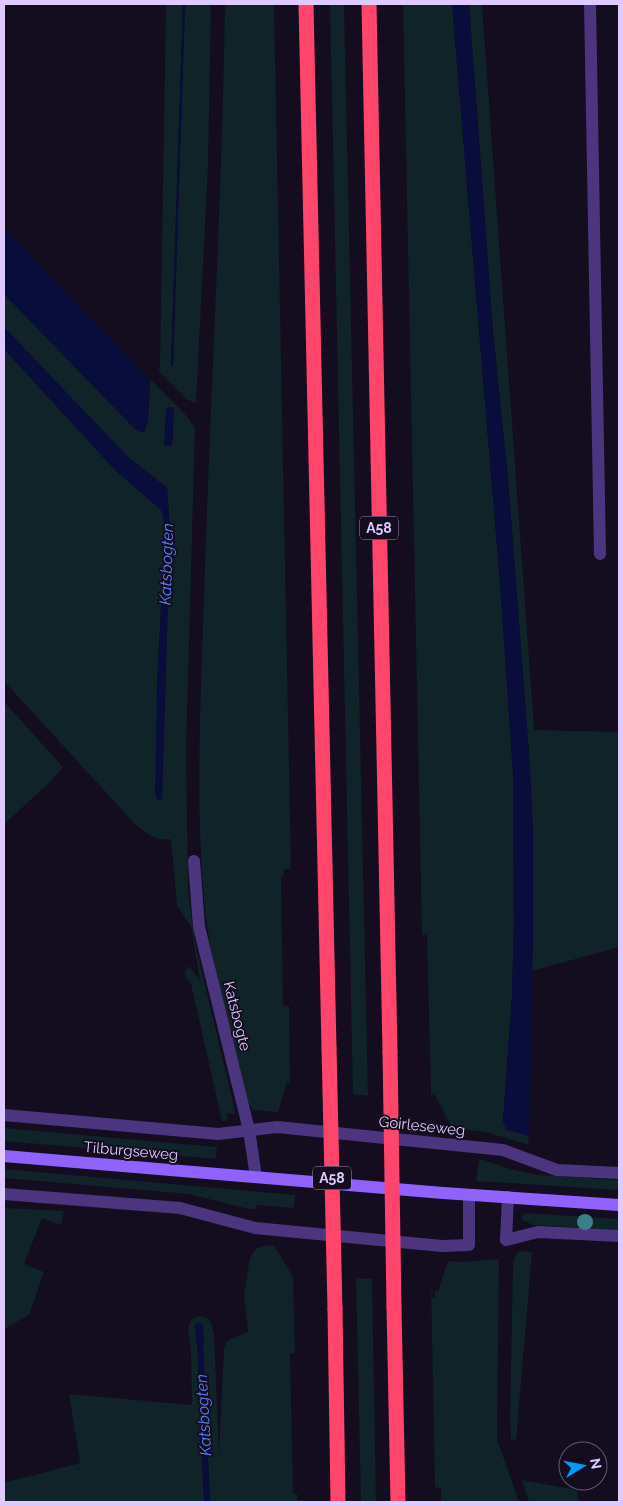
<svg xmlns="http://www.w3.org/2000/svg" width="623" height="1506" font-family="Raleway,sans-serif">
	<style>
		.green { fill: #0f2329; fill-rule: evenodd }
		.water { fill: #080d3c }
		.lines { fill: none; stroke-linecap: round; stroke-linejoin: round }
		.stream { stroke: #080d3c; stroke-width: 8 }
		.lane { stroke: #4c357f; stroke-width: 12 }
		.street { stroke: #4c357f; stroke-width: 12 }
		.secondary { stroke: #8f61ff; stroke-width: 12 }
		.highway { stroke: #ff456c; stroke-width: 15 }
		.highway-bridge { stroke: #ff456c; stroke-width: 15 }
		.tree { fill: #37808a }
		.labels { text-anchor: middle; stroke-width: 4; stroke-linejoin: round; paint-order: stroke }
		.shield { fill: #140c1f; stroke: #a191bc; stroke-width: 1 }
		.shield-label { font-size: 14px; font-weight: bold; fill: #decaff }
		.street-label { font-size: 15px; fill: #decaff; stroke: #140c1f }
		.water-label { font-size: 16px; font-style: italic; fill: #5885ff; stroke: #140c1f }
	</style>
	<rect width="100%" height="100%" fill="#140c1f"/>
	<!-- green -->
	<g class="green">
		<path d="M166,4H183L171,366L173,365L185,4H211L208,166L196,403L188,400L158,370L160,368Z"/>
		<path d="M225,4H274L291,869H284V875H281L283,1006H289L290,1083L287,1082L278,1112L253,1110L247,1100C233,1034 210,967 204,900C195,799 201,697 204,596C210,398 222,201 225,4Z"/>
		<path d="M330,4H344L368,1096L353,1094Z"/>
		<path d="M403,4H452L500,582L513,772L514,923L512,996L503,1122L507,1130L529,1136L528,1145L486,1132L452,1128L435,1095H431L427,935H422Z"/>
		<path d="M469,4H482L534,730L619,732V947L532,971L533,832L530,767L508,479L493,332Z"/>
		<path d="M4,294L136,430L148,421L150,381L151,380L185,414L195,428L186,749L188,889L194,938L232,1098L235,1114L228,1113L226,1121H222L191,984L184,973L189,966L200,980L191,927L177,905L171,839C156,842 145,833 134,823L4,681V349L115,470L162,511L165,529L157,685L162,799L170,530L167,488L127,456L4,327ZM170,411L173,415V440L168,442L166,441V414Z"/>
		<path d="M4,702L63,767L49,783L4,824Z"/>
		<path d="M4,1128L217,1147L216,1159L4,1141Z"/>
		<path d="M477,1158L510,1169L539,1175L619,1180V1190L476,1181L479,1160Z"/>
		<path d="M4,1169L295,1195L294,1208L256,1205L255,1209H248L189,1194L4,1178Z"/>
		<path d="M4,1208L64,1211L61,1225L42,1218L24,1264L44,1272L29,1315L4,1329Z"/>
		<path d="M525,1213L619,1219V1230L533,1225L522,1220L521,1216Z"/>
		<path d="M274,1245L293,1277L295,1353L290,1354L293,1494H297V1500H304V1502H210L202,1335L197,1337L204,1502H4V1483L80,1463L69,1394L192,1405L191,1352L188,1328L191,1320L199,1316L208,1318L211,1323L214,1334L219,1455L224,1348L227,1341L248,1332L244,1295L249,1263L251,1256L256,1249L263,1246Z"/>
		<path d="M518,1251L532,1252L516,1440L511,1439L510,1416L513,1267L514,1259Z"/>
		<path d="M499,1259L497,1439L519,1502H441V1488L435,1487L431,1285L432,1298H435V1291H438L448,1261L464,1262Z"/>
		<path d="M356,1278L372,1279L376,1502H361Z"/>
		<path d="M522,1480L577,1490L579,1502H529Z"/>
	</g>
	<!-- water -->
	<g class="water">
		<path d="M183,4H185L173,365L171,366Z"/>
		<path d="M452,4H469L493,332L508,479L530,767L533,832V936L529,1136L507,1130L503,1122L512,996L514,923L513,772L500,582Z"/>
		<path d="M4,228L150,381L148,421L144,433L136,430L4,294Z"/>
		<path d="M4,327L127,456L167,488L170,530L162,799L161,800L157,799L155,792L157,685L165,529L162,511L115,470L4,349Z"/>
		<path d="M200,1334L203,1336L210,1502H204L197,1337Z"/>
	</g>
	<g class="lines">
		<!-- stream -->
		<g class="stream">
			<path d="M168,442L170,411"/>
			<path d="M199,1327L200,1342"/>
		</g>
		<!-- lane -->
		<path class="lane" d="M590,4L600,554"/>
		<!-- street -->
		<g class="street">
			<path d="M194,861L199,927L249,1130L256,1177"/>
			<path d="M4,1115L218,1134L277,1127L503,1150L557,1170L619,1173"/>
			<path d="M4,1194L180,1208L255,1228L442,1246L469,1245V1195"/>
			<path d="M508,1197L506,1240L538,1232L619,1236"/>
		</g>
		<!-- secondary -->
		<path class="secondary" d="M4,1156L443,1193L619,1205"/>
		<!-- highway -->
		<g class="highway">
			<path d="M306,4L329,1048"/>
			<path d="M369,4L390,1052"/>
			<path d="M394,1307L398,1502"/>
			<path d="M335,1309L338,1502"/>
		</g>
		<!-- highway-bridge -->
		<g class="highway-bridge">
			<path d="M329,1048L335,1309"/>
			<path d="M390,1052L394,1307"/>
		</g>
	</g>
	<!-- trees -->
	<circle class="tree" cx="585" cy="1222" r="8"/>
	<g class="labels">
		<!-- shield labels -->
		<g class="shield">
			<rect x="360" y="516.5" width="38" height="23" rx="4"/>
			<rect x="313" y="1166.5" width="38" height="23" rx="4"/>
		</g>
		<g class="shield-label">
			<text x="379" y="533">A58</text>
			<text x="332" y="1183">A58</text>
		</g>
		<!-- street labels -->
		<g class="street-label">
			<text transform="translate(237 1016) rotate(76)" y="5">Katsbogte</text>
			<text transform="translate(422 1126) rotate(6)" y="5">Goirleseweg</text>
			<text transform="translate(131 1151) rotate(5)" y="5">Tilburgseweg</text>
		</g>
		<!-- water labels -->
		<g class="water-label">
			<text transform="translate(166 564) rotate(-88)" y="6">Katsbogten</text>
			<text transform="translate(203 1415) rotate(-93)" y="6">Katsbogten</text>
		</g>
	</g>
	<!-- border -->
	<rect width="623" height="1506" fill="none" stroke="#decaff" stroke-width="10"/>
	<!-- north arrow -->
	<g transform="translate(583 1466) rotate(80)"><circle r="24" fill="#140c1f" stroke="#655879"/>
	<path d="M0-4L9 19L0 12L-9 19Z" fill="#009bf5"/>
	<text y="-8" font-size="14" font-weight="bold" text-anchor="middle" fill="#decaff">N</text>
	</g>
</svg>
